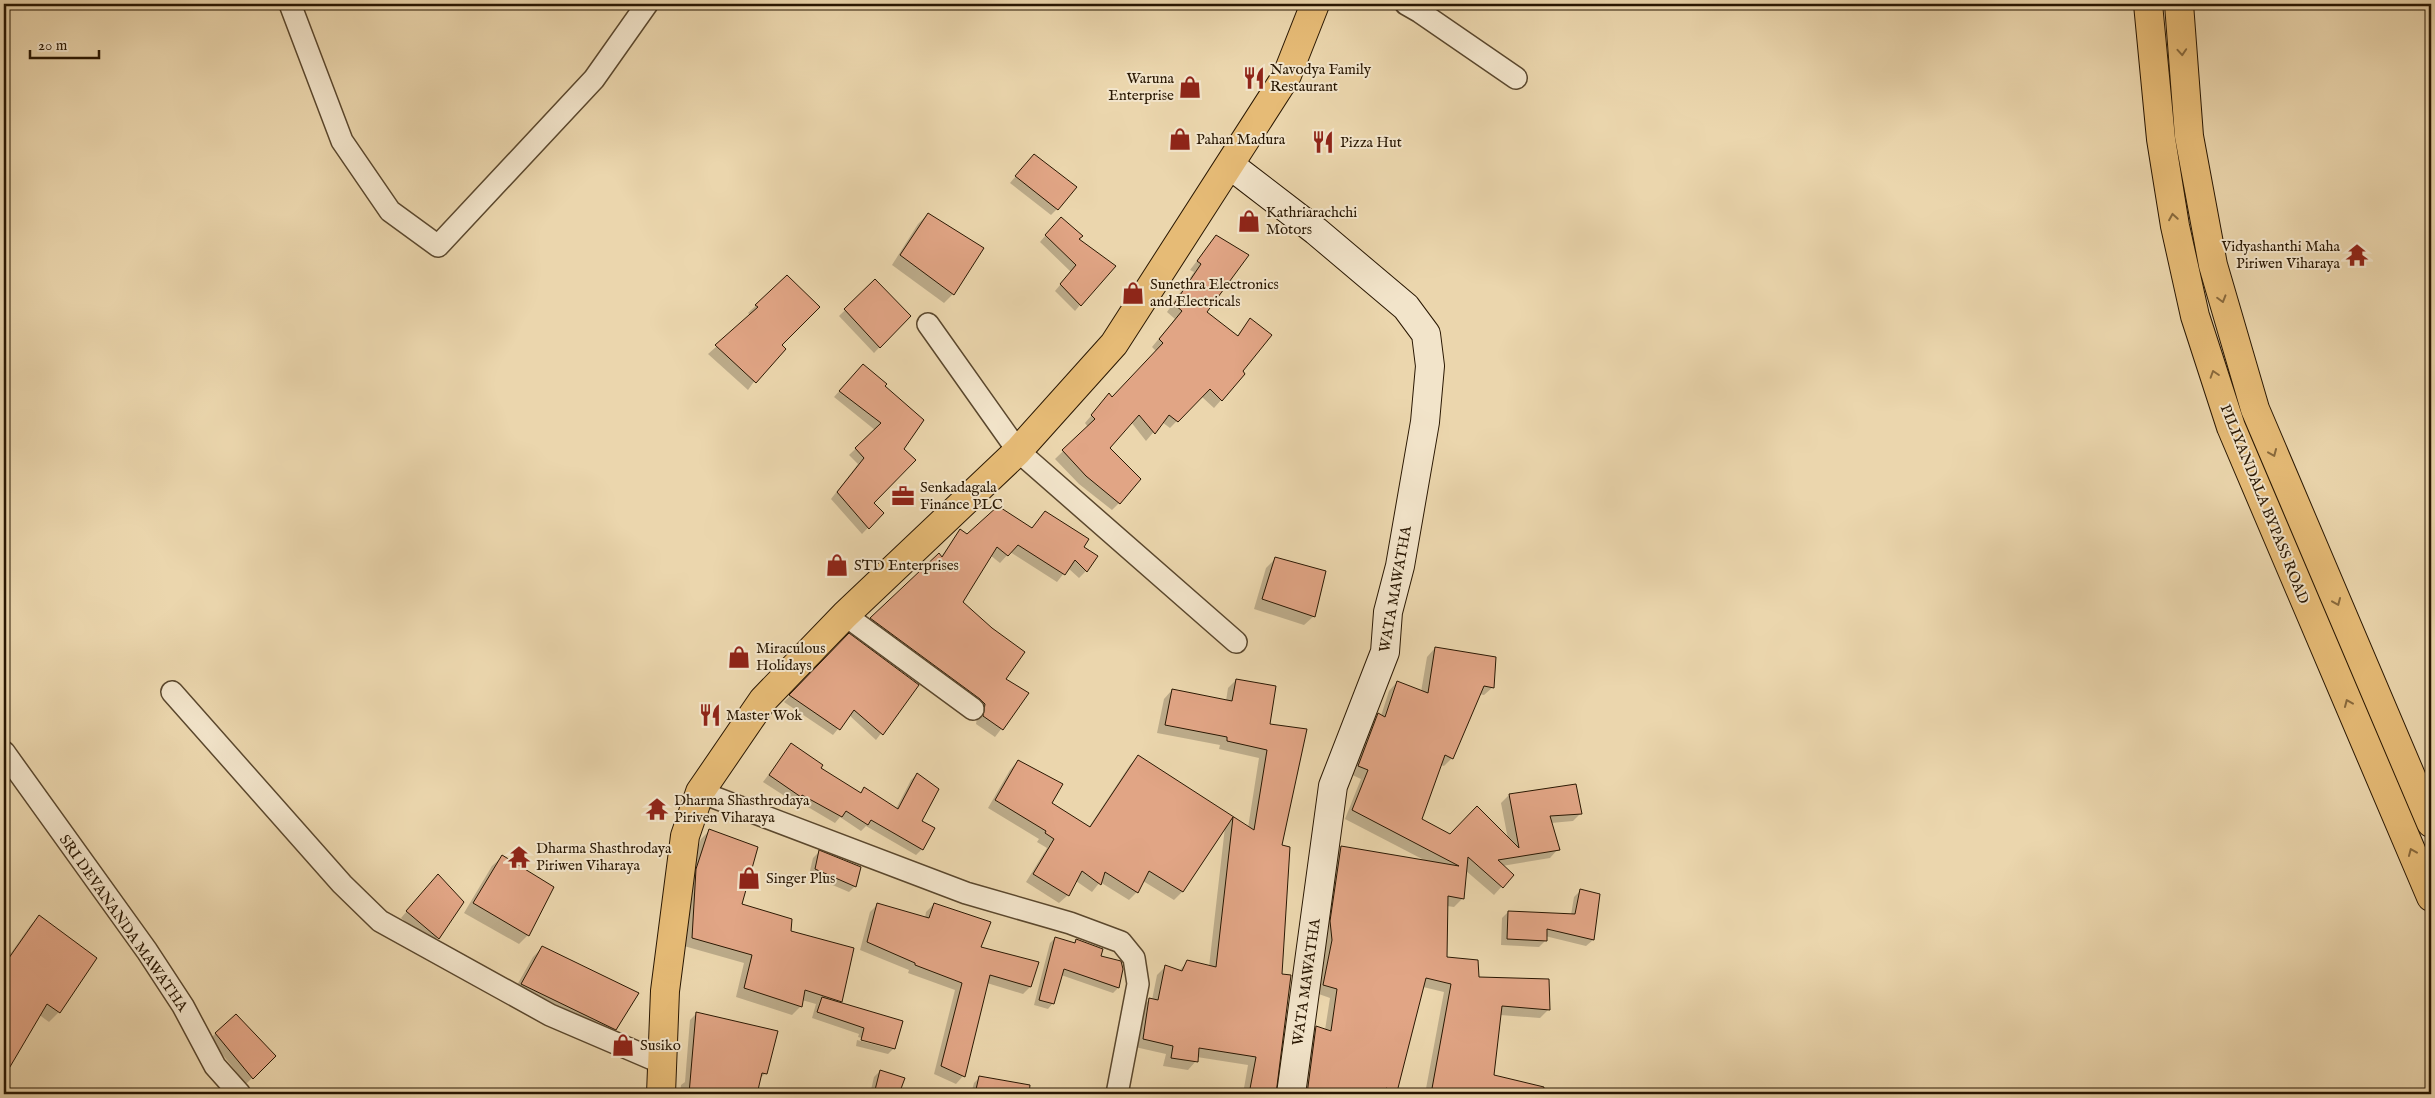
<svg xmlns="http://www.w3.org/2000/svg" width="2435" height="1098" font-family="'IM FELL English',serif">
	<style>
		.shadow { fill: #0003 }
		.building { fill: #e1a585; stroke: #291702 }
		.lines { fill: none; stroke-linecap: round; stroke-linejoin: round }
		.street-casing { stroke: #5a472d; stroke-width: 24 }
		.secondary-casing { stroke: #291702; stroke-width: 30 }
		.primary-casing { stroke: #291702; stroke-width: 30 }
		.street { stroke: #f2e4ca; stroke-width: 21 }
		.secondary { stroke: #f2e4ca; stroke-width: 28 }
		.primary { stroke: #e6bb76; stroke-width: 28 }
		.oneway { stroke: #88693c }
		.labels { text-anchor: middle; stroke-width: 4; stroke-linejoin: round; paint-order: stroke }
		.poi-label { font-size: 15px; fill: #291702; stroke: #f2e4ca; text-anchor: start }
		.street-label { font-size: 15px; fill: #291702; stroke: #f2e4ca }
	</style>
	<rect width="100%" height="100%" fill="#ebd6ad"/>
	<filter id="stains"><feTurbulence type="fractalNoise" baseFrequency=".004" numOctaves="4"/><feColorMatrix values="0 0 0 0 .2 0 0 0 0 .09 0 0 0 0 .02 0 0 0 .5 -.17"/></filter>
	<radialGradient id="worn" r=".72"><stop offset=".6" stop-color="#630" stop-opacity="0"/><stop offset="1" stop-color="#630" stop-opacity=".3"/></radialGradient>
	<!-- shadow -->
	<g class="shadow">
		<path d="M1028,161L1057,209L1051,215L1010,183Z"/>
		<path d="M928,214L953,294L944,303L892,265L918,224Z"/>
		<path d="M1055,224L1077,240L1080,305L1075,311L1055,291L1071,272L1040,242Z"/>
		<path d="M1216,236L1206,312L1236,337L1250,320L1241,372L1244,374L1214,408L1201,396L1170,428L1162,422L1146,441L1131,422L1109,448L1119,503L1112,510L1079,484L1055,459L1088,427L1085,423L1102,403L1112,398L1157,352L1152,347L1175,319L1167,312L1194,272L1190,270Z"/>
		<path d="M787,276L780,345L748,390L708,354L751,316L748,313Z"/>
		<path d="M875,281L909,316L874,353L839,316Z"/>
		<path d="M857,371L884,387L902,449L872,503L882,513L862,534L831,499L858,464L849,455L875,430L834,397Z"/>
		<path d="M1045,513L1082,548L1096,556L1086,571L1079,578L1068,568L1057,582L1010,552L1000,563L990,555L961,602L1004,679L1028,694L995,737L976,724L978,712L864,626L939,555L941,557L960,530L967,536L1031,529Z"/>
		<path d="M1276,558L1314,616L1304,625L1254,609L1266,568Z"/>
		<path d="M849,635L917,685L876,740L849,715L833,735L784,702Z"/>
		<path d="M1435,648L1493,687L1484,695L1479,694L1452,758L1444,766L1441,765L1421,819L1450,835L1508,839L1501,803L1509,795L1581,813L1573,821L1551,823L1558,849L1550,858L1502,866L1512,875L1494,895L1465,870L1462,899L1454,907L1447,906L1446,958L1478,978L1548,1010L1540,1018L1500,1015L1493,1076L1509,1080L1507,1094H1425L1444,992L1423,987L1396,1094H1300L1308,1036L1316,1028L1325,1030L1330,998L1316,993L1333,856L1341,847L1426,861L1345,819L1361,779L1350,774L1370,723L1378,715L1381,716L1389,691L1397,682L1421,692L1427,657Z"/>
		<path d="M1236,680L1269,725L1281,846L1275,1094H1243L1248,1065L1197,1057L1196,1061L1188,1070L1163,1066L1166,1054L1135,1047L1141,1008L1149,1000H1152L1157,975L1165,967L1179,971L1188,961L1209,967L1225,827L1182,892L1174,900L1143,881L1137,892L1129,900L1100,882L1092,892L1076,881L1068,895L1059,903L1026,882L1047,848L1037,842L1039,839L988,808L1010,770L1018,761L1050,804L1089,827L1130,765L1138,757L1248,828L1259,758L1219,749L1220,745L1157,733L1164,699L1172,690L1226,701L1228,688Z"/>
		<path d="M791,745L819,768L859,794L864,789L896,809L911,780L917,774L922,849L916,855L866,826L861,831L840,817L835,823L796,800L794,802L763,782Z"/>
		<path d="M709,831L741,905L790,932L841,1001L838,1003L894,1048L888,1054L856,1046L857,1040L892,1049V1047L858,1037L859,1034L812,1018L816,1004L802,1000L800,1007L792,1015L736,997L744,963L684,946L688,879L701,839Z"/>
		<path d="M819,852L855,886L849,892L809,875L813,858Z"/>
		<path d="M502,857L528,935L519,944L464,913L492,866Z"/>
		<path d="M432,882L463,903L432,944L401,918Z"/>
		<path d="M1580,891L1593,940L1586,946L1545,936V941L1539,947L1501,945L1502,918L1508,912L1571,915L1574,897Z"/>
		<path d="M878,904L925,918L926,912L934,904L980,948L1030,987L1023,994L987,983L963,1076L956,1084L934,1074L955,990L908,973L909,970L860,950L870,912Z"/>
		<path d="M39,916L96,958L59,1012L49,1022L4,989V963L30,926Z"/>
		<path d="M1055,938L1073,944L1076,940L1100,957L1118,988L1113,993L1061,975L1053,1003L1048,1009L1034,1005L1050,943Z"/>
		<path d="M542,948L616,1029L606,1039L512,994L533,957Z"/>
		<path d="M4,1011L32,1027L4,1074Z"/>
		<path d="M696,1014L766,1073L759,1079L756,1094H680L681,1085L685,1082L690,1020Z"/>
		<path d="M216,1033L274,1056L246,1084L210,1039Z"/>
		<path d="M880,1071L903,1079L897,1094H870L874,1077Z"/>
		<path d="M980,1077L1014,1084L1011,1094H971L974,1083Z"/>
	</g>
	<!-- building -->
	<g class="building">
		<path d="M1034,154L1077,187L1058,210L1015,176Z"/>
		<path d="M928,213L984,248L954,295L900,255Z"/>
		<path d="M1061,217L1083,236L1079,239L1116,266L1081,306L1060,284L1076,265L1045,235Z"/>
		<path d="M1216,235L1249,255L1207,312L1238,336L1250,318L1272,335L1243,371L1245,374L1222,401L1210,389L1178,422L1169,415L1155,434L1139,415L1110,448L1141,479L1120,504L1086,476L1062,450L1095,419L1091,415L1109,393L1112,397L1163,343L1159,339L1182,311L1174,304L1201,264L1197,261Z"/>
		<path d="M787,275L820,307L782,345L786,349L756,383L715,345L758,307L755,305Z"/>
		<path d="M875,279L911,316L880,348L844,309Z"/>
		<path d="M863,364L887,384L885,386L924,420L904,449L916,460L874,503L884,513L869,529L837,492L864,458L855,448L881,423L839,391Z"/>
		<path d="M998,506L1032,528L1045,511L1089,539L1084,547L1098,556L1087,572L1075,560L1065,575L1018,545L1008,556L997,547L963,602L992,628L1025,652L1006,679L1029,693L1003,730L983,716L985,704L980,699L870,618L939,553L942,557L960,529L967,534Z"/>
		<path d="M1275,557L1326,571L1315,617L1262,599Z"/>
		<path d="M849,633L919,685L883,735L854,710L840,730L789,695Z"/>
		<path d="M1435,647L1496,657L1494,688L1484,686L1453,759L1445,755L1422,819L1450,834L1477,806L1519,848L1509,794L1576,784L1582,814L1550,816L1560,850L1498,860L1514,875L1503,888L1468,857L1464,899L1448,896L1447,957L1478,960L1479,977L1549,979L1550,1010L1502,1006L1494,1075L1544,1087L1543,1094H1431L1451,984L1426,978L1397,1092L1386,1088L1385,1094H1307L1316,1026L1331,1031L1337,989L1323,985L1332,940L1330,921L1341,846L1459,866L1352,810L1368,770L1358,766L1378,713L1385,717L1397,681L1428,693Z"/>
		<path d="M1236,679L1276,686L1270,724L1307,729L1282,845L1290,847L1282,974L1291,975L1276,1094H1249L1256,1057L1199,1048L1198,1062L1171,1058L1173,1046L1143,1039L1149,998L1158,1000L1165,965L1182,971L1187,960L1216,967L1233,817L1183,892L1149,871L1138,893L1105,872L1101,885L1082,871L1069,896L1033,874L1054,839L1045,833L1046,831L995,800L1018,760L1063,784L1052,803L1090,827L1138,755L1254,830L1267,750L1227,741V737L1165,725L1172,689L1232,701Z"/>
		<path d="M791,743L823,765L821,768L861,793L864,787L898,809L917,773L939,789L922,821L935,828L923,850L871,820L868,825L846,811L842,817L802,795L801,797L769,775Z"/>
		<path d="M709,829L758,847L742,904L792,919L791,931L854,948L842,1002L805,990L802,1007L744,988L752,955L692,938L696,869Z"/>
		<path d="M819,850L861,867L856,887L815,869Z"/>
		<path d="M502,855L554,887L529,936L473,903Z"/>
		<path d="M438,874L464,902L439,939L406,911Z"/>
		<path d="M1580,889L1600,894L1594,940L1547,929V941L1507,939L1508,911L1575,914Z"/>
		<path d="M877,903L929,918L934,903L991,922L981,947L1039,962L1031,987L990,975L965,1077L941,1066L962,983L915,965V963L867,942Z"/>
		<path d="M39,915L97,958L60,1013L47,1004L4,1077V965Z"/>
		<path d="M1055,937L1075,943L1076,939L1103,949L1101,956L1121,961L1123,969L1119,988L1064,969L1054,1004L1039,1000Z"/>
		<path d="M542,946L639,993L616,1030L521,984Z"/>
		<path d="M822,997L903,1021L895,1049L861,1040L864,1028L817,1012Z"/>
		<path d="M696,1012L778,1031L767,1074L762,1073L757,1094H689Z"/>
		<path d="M236,1014L276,1056L253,1079L215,1033Z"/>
		<path d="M880,1070L905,1078L899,1094H874Z"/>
		<path d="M979,1076L1030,1085L1029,1094H975Z"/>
	</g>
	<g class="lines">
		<defs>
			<g id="street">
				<path d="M290,4L342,141L390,211L438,246L594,79L647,4"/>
				<path d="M1406,4L1420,12L1516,78"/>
				<path d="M928,324L1018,451L1236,642"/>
				<path d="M845,615L973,709"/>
				<path d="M172,692L342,884L380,921L550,1015L662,1063"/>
				<path d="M4,752L147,951L183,1006L215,1066L240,1094"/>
				<path d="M700,792L966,893L1070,923L1121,942L1134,958L1138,984L1117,1094"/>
			</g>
			<path id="secondary" d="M1230,165L1316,231L1406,307L1426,334L1430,366L1425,422L1400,566L1388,612L1385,652L1333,786L1291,1094"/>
			<g id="primary">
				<path d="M2148,4L2161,139L2175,226L2195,316L2231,427L2431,897"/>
				<path d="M2179,4L2189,136L2213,265L2255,409L2431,823"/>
				<path d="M661,1094L665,991L685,836L700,792L763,700L845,615L1018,451L1114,344L1287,75L1315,4"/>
			</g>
		</defs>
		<!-- street casing -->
		<use href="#street" class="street-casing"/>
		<!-- secondary casing -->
		<use href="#secondary" class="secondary-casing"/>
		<!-- primary casing -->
		<use href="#primary" class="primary-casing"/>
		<!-- street -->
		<use href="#street" class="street"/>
		<!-- secondary -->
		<use href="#secondary" class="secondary"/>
		<!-- primary -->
		<use href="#primary" class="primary"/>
	</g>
	<!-- one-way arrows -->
	<defs><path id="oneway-chevron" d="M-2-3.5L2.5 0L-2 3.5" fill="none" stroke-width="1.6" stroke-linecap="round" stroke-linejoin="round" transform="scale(1.25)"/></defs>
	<g class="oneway">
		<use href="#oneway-chevron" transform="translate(2182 52) rotate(86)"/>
		<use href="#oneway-chevron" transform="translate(2173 217) rotate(-99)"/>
		<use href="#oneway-chevron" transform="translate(2222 299) rotate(74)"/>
		<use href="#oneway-chevron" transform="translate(2214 374) rotate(-108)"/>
		<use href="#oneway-chevron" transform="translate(2273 453) rotate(67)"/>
		<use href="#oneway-chevron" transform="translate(2337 602) rotate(67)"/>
		<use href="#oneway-chevron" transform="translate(2348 703) rotate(-113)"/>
		<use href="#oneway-chevron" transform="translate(2412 852) rotate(-113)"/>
	</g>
	<!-- icons -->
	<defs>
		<symbol id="restaurant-bare" viewBox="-9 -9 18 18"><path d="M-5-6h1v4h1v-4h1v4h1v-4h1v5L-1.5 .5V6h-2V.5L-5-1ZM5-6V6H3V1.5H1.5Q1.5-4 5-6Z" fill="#8f2418" stroke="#f2e4ca" stroke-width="2.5" paint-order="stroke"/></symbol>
		<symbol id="shop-bare" viewBox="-9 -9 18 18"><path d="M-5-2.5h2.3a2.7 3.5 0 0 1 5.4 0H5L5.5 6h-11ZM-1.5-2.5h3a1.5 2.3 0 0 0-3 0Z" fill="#8f2418" stroke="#f2e4ca" stroke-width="2.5" paint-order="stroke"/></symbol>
		<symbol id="temple-bare" viewBox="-9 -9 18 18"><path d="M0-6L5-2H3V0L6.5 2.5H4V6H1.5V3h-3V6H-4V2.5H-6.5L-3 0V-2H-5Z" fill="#8f2418" stroke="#f2e4ca" stroke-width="2.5" paint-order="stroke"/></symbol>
		<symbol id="office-bare" viewBox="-9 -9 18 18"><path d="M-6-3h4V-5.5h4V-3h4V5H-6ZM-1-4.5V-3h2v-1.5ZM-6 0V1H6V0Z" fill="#8f2418" stroke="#f2e4ca" stroke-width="2.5" paint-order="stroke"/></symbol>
	</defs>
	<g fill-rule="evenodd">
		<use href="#restaurant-bare" x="1238" y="62" width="32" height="32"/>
		<use href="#shop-bare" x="1174" y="71" width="32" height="32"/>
		<use href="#shop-bare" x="1164" y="123" width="32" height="32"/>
		<use href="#restaurant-bare" x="1307" y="126" width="32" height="32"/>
		<use href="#shop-bare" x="1233" y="205" width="32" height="32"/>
		<use href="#temple-bare" x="2341" y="239" width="32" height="32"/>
		<use href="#shop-bare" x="1117" y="277" width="32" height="32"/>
		<use href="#office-bare" x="887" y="480" width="32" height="32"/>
		<use href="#shop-bare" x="821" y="549" width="32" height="32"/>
		<use href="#shop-bare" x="723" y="641" width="32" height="32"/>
		<use href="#restaurant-bare" x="694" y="699" width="32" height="32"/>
		<use href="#temple-bare" x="641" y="793" width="32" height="32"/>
		<use href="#temple-bare" x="503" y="841" width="32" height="32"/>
		<use href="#shop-bare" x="733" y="862" width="32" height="32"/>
		<use href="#shop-bare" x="607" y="1029" width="32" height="32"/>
	</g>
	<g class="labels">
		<!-- poi labels -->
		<g class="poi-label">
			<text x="1270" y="74">Navodya Family<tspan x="1270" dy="17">Restaurant</tspan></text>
			<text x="1174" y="83" text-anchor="end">Waruna<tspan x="1174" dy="17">Enterprise</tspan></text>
			<text x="1196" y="144">Pahan Madura</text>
			<text x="1340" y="147">Pizza Hut</text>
			<text x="1266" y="217">Kathriarachchi<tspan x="1266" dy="17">Motors</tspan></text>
			<text x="2340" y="251" text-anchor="end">Vidyashanthi Maha<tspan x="2340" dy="17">Piriwen Viharaya</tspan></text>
			<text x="1150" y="289">Sunethra Electronics<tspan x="1150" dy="17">and Electricals</tspan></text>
			<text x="920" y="492">Senkadagala<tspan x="920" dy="17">Finance PLC</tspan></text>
			<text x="854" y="570">STD Enterprises</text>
			<text x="756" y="653">Miraculous<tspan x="756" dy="17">Holidays</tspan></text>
			<text x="726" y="720">Master Wok</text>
			<text x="674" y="805">Dharma Shasthrodaya<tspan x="674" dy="17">Piriven Viharaya</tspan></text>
			<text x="536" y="853">Dharma Shasthrodaya<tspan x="536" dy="17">Piriwen Viharaya</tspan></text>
			<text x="766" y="883">Singer Plus</text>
			<text x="640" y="1050">Susiko</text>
		</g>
		<!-- street labels -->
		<g class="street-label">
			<text transform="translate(2265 504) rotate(68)" y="5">PILIYANDALA BYPASS ROAD</text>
			<text transform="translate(1395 589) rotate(-80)" y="5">WATA MAWATHA</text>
			<text transform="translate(124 923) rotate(55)" y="5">SRI DEVANANDA MAWATHA</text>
			<text transform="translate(1306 982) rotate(-82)" y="5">WATA MAWATHA</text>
		</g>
	</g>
	<!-- margin -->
	<rect width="2435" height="1098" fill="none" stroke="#ebd6ad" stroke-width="20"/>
	<rect x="5" y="5" width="2425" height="1088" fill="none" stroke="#291702" stroke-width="2.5"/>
	<rect x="10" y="10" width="2415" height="1078" fill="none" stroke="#291702"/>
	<!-- scale -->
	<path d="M30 50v8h69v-8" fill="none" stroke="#291702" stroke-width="2.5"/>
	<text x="38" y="50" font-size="15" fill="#291702" stroke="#f2e4ca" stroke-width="4" paint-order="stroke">20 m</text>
	<rect width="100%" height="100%" filter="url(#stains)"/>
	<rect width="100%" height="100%" fill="url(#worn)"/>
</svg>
